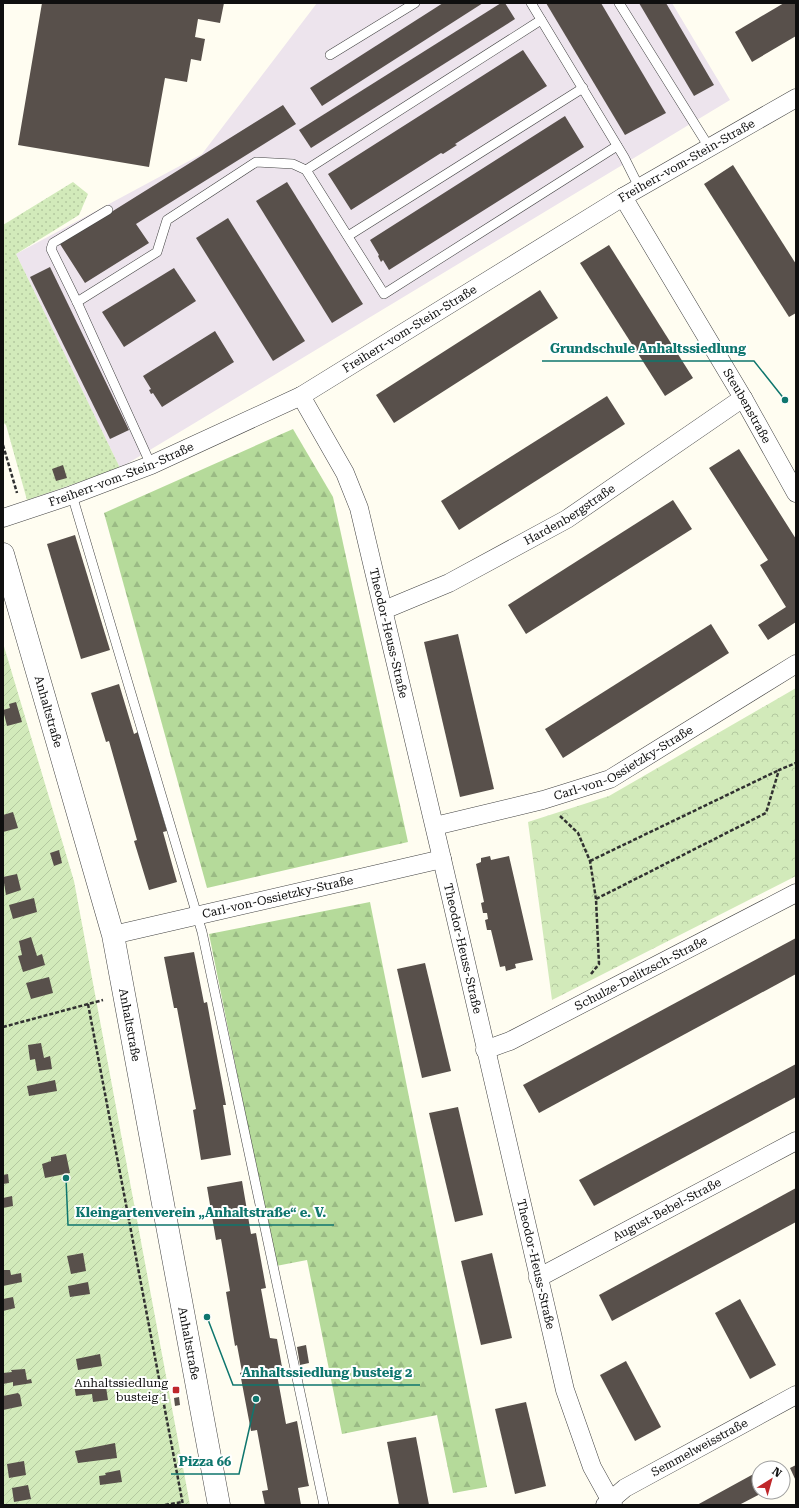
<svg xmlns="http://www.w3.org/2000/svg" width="799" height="1508" font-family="'Roboto Serif',serif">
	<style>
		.industrial { fill: #ede4ed }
		.grass { fill: url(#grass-dots) }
		.forest { fill: url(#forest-firs) }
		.park { fill: url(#park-crowns) }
		.garden { fill: url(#garden-furrows) }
		.building { fill: #58504b }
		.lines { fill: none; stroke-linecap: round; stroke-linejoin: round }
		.service-casing { stroke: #424242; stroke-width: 10 }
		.minor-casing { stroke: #424242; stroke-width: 19 }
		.tertiary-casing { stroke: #424242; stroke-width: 23 }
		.path { stroke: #313131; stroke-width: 2.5; stroke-dasharray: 4 2; stroke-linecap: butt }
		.service { stroke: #fff; stroke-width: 9 }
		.minor { stroke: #fff; stroke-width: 18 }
		.tertiary { stroke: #fff; stroke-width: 22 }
		.poi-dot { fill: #bf272a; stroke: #fff; stroke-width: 1.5 }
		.labels { text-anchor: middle; stroke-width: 4; stroke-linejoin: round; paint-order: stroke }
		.street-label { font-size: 12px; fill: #0f0f0f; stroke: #fff }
		.poi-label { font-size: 12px; fill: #0f0f0f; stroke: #fff; text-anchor: end }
		.leader { fill: none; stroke: #0f766e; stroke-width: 1.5 }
		.callout-dot { fill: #0f766e; stroke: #fff; stroke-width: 1.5 }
		.callout-label { font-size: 13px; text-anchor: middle; font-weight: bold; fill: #0f766e; stroke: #fff; stroke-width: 4; stroke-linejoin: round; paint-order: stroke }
	</style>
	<defs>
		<pattern id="grass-dots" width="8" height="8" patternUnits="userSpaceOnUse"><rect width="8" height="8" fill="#d2eaba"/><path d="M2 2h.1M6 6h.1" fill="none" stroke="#b3c89f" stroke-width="1.8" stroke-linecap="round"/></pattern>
		<pattern id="forest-firs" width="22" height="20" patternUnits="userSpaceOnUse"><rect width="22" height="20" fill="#b5da9a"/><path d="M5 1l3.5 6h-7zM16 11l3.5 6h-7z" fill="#9aba84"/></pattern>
		<pattern id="park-crowns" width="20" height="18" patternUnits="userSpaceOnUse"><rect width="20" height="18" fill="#d2eaba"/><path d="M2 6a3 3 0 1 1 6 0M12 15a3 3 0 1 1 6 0" fill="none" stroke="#b3c89f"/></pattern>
		<pattern id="garden-furrows" width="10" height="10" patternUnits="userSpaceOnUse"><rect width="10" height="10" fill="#d2eaba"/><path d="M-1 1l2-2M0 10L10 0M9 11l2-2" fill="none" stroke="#b3c89f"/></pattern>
	</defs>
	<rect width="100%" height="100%" fill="#fffdf1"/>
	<!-- industrial -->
	<path class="industrial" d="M317,3H672L730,100L120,468L16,254L202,154Z"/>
	<!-- grass -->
	<path class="grass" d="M73,182L88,194L79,215L16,254L120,468L27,500L6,425L3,422V225Z"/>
	<!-- forest -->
	<g class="forest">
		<path d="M293,429L333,497L408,842L207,888L104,513Z"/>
		<path d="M370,902L487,1487L453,1493L437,1415L342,1434L307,1260L276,1266L209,934Z"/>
	</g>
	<!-- park -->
	<path class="park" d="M796,688V876L552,1000L528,822L609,796Z"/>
	<!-- garden -->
	<path class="garden" d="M3,643L74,881L190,1505H3Z"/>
	<!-- building -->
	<g class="building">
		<path d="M42,3H224L220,23L198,19L195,37L205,39L201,61L191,59L187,82L165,78L149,167L18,145Z"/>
		<path d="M443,3H483L322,106L310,88Z"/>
		<path d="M501,3H505L515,19L311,148L299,130Z"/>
		<path d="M546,3H601L666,113L625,135Z"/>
		<path d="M639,3H666L714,85L694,96Z"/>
		<path d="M784,3H796V36L752,62L735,32Z"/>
		<path d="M523,50L547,86L455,144L457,145L443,154L441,153L351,210L328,174Z"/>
		<path d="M283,105L296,124L136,224L149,243L85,283L60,244Z"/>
		<path d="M565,116L584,147L389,270L383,260L381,262L378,256L379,255L370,240Z"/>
		<path d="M733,165L796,264V313L789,317L704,184Z"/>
		<path d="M287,182L363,304L332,323L256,201Z"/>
		<path d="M228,218L305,341L273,361L196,238Z"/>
		<path d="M609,245L693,378L665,396L580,263Z"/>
		<path d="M50,267L129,430L110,439L30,277Z"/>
		<path d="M174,268L196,301L124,347L102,312Z"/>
		<path d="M540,290L558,318L394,423L376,395Z"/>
		<path d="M215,331L234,362L162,407L153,393L151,394L149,390L151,389L143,376Z"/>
		<path d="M607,396L625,424L459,530L441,501Z"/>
		<path d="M739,449L796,539V622L768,640L758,625L786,607L760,565L768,560L709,468Z"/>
		<path d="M63,465L67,478L56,481L52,469Z"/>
		<path d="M673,500L692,529L526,634L508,605Z"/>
		<path d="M75,535L110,650L81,659L47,544Z"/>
		<path d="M711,624L729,653L563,758L545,729Z"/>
		<path d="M458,634L494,789L460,797L424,642Z"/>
		<path d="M119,684L134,734L138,732L167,831L163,832L177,882L149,890L134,841L137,840L109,741L106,742L91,693Z"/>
		<path d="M16,702L22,722L7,726L3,710L10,708L9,704Z"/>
		<path d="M13,812L18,828L3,832V815Z"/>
		<path d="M59,850L62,863L54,866L50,853Z"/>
		<path d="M490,856L491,860L509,856L533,960L515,964L516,968L506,971L505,966L500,967L491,930H487L485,920L488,919L487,913H483L481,903L484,902L476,864L481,862V858Z"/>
		<path d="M17,874L21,890L6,895L3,877Z"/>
		<path d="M34,898L37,912L13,919L9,905Z"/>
		<path d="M31,937L37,956L42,954L45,965L23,972L18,956L22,955L19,941Z"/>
		<path d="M796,938V974L539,1113L523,1085Z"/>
		<path d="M194,952L204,1003L207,1002L226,1105H223L231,1155L201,1160L193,1110L196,1109L177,1008H174L164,957Z"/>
		<path d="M425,963L451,1071L422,1078L397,969Z"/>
		<path d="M49,977L53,993L31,999L26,983Z"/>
		<path d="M41,1043L44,1058L50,1056L52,1069L37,1071L35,1059L30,1060L28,1045Z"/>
		<path d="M796,1064V1097L594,1206L579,1180Z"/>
		<path d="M55,1080L57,1091L29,1096L27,1086Z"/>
		<path d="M458,1107L483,1215L455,1222L429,1113Z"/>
		<path d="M66,1154L70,1173L45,1178L42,1164L51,1161V1157Z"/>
		<path d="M8,1174L9,1183L3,1184V1175Z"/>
		<path d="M242,1181L251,1234L256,1233L266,1288L261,1289L270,1338L277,1339L282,1367L276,1369L286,1424L297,1421L308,1482L309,1486L298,1488L301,1505H265L262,1491L268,1490L257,1430L251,1431L240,1373L242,1372L240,1361L237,1345L235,1346L226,1292L230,1291L221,1239L216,1240L207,1187Z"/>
		<path d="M796,1188V1222L612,1321L599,1295Z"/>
		<path d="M12,1196L13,1206L3,1208V1198Z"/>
		<path d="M83,1253L86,1271L71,1274L67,1256Z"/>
		<path d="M492,1253L512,1338L481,1345L461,1261Z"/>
		<path d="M3,1270H10L11,1275L21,1273L22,1282L3,1286Z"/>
		<path d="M88,1282L90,1294L70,1297L68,1286Z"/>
		<path d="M13,1297L15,1308L3,1311V1299Z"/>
		<path d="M740,1299L776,1365L750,1379L715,1313Z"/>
		<path d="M306,1345L309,1363L300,1365L297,1347Z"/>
		<path d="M100,1354L102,1366L78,1370L76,1359Z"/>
		<path d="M626,1361L661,1427L635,1441L600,1375Z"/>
		<path d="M25,1369L27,1380L31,1379L32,1383L13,1386V1382L3,1384V1373L12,1372L11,1370Z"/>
		<path d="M105,1380L108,1400L93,1402L92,1394L76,1396L74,1385Z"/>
		<path d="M18,1393L20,1395L22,1406L3,1410V1396Z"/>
		<path d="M179,1397L180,1405L175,1406L174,1398Z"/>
		<path d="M526,1402L546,1486L515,1494L495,1409Z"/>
		<path d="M416,1437L429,1505H399L387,1442Z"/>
		<path d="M115,1443L117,1458L78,1463L75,1451Z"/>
		<path d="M24,1461L26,1475L9,1478L7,1464Z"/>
		<path d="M796,1465V1481L790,1468Z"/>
		<path d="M120,1470L122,1482L100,1485L99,1476L106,1475L105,1473Z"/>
		<path d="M759,1471V1492H764L739,1505H697Z"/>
		<path d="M28,1485L31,1499L14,1502L12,1488Z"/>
	</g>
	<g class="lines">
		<defs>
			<g id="service">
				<path d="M531,3L624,157L639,187"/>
				<path d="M619,3L709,147"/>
				<path d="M330,55L415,3"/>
				<path d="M306,170L541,20"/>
				<path d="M108,210L53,243L51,249L77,302L151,465"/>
				<path d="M348,236L583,88"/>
				<path d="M77,302L157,252L167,220L256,162L293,164L306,170L384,294L617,146"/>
				<path d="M72,495L202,932L324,1505"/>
			</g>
			<g id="minor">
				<path id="s1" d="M623,197L743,398L796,493"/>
				<path id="s2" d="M301,396L345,473L359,508L442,859L565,1390L592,1467L613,1505"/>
				<path id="s3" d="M3,518L72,495L151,465L301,396L623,197L796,98"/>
				<path id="s4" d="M384,610L449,583L567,519L743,398"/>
				<path id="s5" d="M435,826L543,800L610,779L796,664"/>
				<path id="s6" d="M113,935L442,859"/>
				<path id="s7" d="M485,1050L510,1041L796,893"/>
				<path id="s8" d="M538,1278L796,1141"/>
				<path id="s9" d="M605,1505L625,1488L796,1395"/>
			</g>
			<g id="tertiary">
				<path id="s10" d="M3,554L113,935L219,1505"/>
			</g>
		</defs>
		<!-- service casing -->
		<use href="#service" class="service-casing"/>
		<!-- minor casing -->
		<use href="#minor" class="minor-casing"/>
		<!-- tertiary casing -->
		<use href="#tertiary" class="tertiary-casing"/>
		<!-- path -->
		<g class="path">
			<path d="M3,445L17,493"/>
			<path d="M560,816L578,833L590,861L596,899"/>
			<path d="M590,861L779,770"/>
			<path d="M591,974L599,964L596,899L766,813L779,770L796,763"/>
			<path d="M88,1004L183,1505"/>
			<path d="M3,1027L103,1000"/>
			<path d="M165,1505L182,1502"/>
		</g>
		<!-- service -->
		<use href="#service" class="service"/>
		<!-- minor -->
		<use href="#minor" class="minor"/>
		<!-- tertiary -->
		<use href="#tertiary" class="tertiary"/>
	</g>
	<!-- markers -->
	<rect class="poi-dot" x="172" y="1386" width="8" height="8" rx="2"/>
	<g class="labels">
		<!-- street labels -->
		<g class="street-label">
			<text dy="4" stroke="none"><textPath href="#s3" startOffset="774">Freiherr-vom-Stein-Straße</textPath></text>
			<text dy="4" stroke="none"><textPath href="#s3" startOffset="450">Freiherr-vom-Stein-Straße</textPath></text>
			<text dy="4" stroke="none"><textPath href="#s1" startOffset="243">Steubenstraße</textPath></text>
			<text dy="4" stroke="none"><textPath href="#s3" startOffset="126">Freiherr-vom-Stein-Straße</textPath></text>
			<text dy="4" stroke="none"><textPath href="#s4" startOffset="209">Hardenbergstraße</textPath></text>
			<text dy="4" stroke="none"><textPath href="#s2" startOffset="255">Theodor-Heuss-Straße</textPath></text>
			<text dy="4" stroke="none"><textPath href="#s10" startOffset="164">Anhaltstraße</textPath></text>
			<text dy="4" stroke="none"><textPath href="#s5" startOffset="200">Carl-von-Ossietzky-Straße</textPath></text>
			<text dy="4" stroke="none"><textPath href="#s6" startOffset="169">Carl-von-Ossietzky-Straße</textPath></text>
			<text dy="4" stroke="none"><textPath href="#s2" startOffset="579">Theodor-Heuss-Straße</textPath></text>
			<text dy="4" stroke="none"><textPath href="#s7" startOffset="174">Schulze-Delitzsch-Straße</textPath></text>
			<text dy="4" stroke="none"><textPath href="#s10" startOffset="488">Anhaltstraße</textPath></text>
			<text dy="4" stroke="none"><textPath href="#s8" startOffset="146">August-Bebel-Straße</textPath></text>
			<text dy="4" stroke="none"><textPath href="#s2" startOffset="903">Theodor-Heuss-Straße</textPath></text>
			<text dy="4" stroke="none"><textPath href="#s10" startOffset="812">Anhaltstraße</textPath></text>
			<text dy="4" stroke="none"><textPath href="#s9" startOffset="111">Semmelweisstraße</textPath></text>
		</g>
		<!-- poi labels -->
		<g class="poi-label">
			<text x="168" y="1387">Anhaltssiedlung<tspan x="168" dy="14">busteig 1</tspan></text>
		</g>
	</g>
	<!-- callouts -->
	<path class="leader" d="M785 400L754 361H542M66 1178L68 1225H334M207 1317L233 1385H420M256 1399L239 1474H171"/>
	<g class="callout-dot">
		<circle cx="785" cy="400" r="4"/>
		<circle cx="66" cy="1178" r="4"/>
		<circle cx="207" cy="1317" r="4"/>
		<circle cx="256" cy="1399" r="4"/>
	</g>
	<g class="callout-label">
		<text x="648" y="353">Grundschule Anhaltssiedlung</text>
		<text x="201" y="1217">Kleingartenverein „Anhaltstraße“ e. V.</text>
		<text x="327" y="1377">Anhaltssiedlung busteig 2</text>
		<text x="205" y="1466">Pizza 66</text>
	</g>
	<!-- border -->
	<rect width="799" height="1508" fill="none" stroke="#0f0f0f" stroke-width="8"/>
	<!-- north arrow -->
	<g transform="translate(771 1480) rotate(37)"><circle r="19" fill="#ffffff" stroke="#9f9f9f"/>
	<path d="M0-3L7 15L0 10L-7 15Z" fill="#bf272a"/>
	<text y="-6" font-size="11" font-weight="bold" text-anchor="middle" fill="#0f0f0f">N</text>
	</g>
</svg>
